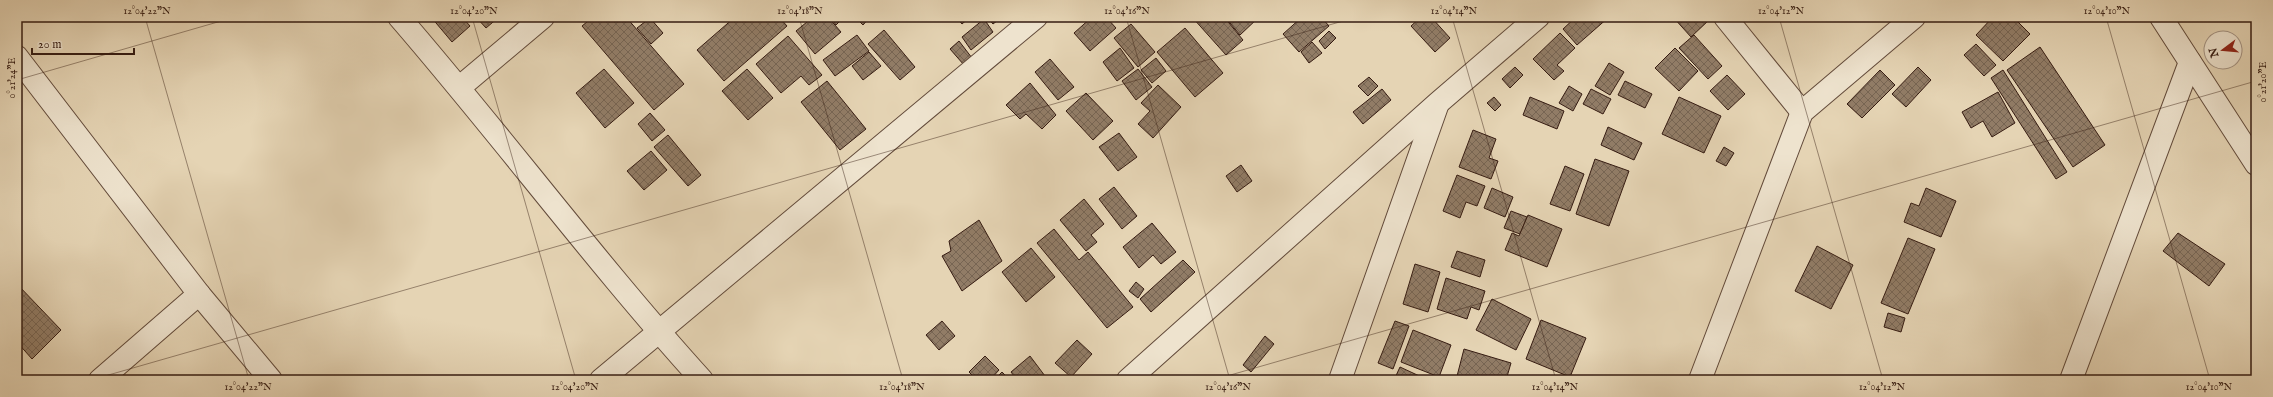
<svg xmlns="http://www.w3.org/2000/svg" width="2273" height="397" font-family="'IM FELL English',serif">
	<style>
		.building { fill: url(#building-cross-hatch); stroke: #361c12 }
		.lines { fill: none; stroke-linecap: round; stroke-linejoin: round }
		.minor-casing { stroke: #624a3a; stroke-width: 24 }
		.minor { stroke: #eee3ce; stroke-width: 22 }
		.ticks { fill: none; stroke: #361c12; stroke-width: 1; stroke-opacity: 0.45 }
		.neatline { fill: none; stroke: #361c12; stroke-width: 1.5 }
		.ticks-label { font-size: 10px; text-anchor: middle; fill: #361c12 }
	</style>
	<defs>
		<pattern id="building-cross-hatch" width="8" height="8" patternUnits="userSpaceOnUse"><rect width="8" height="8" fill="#917c66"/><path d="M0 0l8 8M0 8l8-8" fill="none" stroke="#776553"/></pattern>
	</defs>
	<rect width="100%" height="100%" fill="#e5d4b4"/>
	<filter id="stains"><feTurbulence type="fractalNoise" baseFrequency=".005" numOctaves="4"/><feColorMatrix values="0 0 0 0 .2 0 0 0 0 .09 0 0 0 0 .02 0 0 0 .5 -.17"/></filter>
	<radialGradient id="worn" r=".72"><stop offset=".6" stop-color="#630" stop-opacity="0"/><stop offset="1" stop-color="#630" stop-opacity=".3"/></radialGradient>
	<!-- building -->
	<g class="building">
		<path d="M431,17H462L470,26L452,42Z"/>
		<path d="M476,17H499L486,28Z"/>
		<path d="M593,17H626L684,84L654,110L582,26Z"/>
		<path d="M735,17H779L787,26L724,81L697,50Z"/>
		<path d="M813,17H828L841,32L815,54L796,31Z"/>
		<path d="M830,17H840L842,19L836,25Z"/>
		<path d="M855,17H870L863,25Z"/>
		<path d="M956,17H970L962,24Z"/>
		<path d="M987,17H1002L993,24Z"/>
		<path d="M1092,17H1106L1116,28L1090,51L1074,33Z"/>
		<path d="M1192,17H1224L1243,40L1226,55Z"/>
		<path d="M1225,17H1257L1258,18L1240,35Z"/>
		<path d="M1302,17H1321L1329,26L1299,52L1283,34Z"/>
		<path d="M1421,17H1431L1450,38L1435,52L1411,26Z"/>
		<path d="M1576,17H1609L1577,45L1563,29Z"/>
		<path d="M1673,17H1707L1709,20L1691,37Z"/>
		<path d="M1993,17H2013L2030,34L2003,61L1976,35Z"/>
		<path d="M650,18L663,33L651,44L637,28Z"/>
		<path d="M984,19L993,32L971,50L962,37Z"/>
		<path d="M1131,24L1155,52L1138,67L1114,38Z"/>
		<path d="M1185,28L1223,73L1195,97L1157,52Z"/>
		<path d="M884,30L915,67L900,80L868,44Z"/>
		<path d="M1329,31L1336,38L1325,49L1319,41Z"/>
		<path d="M1560,33L1575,48L1557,65L1564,71L1554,80L1533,59Z"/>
		<path d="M857,35L869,51L835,76L823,60Z"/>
		<path d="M1694,35L1722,66L1708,79L1679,48Z"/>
		<path d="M788,36L822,75L809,85L801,76L781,93L756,64Z"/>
		<path d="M959,41L972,58L964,65L950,49Z"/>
		<path d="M1312,42L1322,53L1309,63L1301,52Z"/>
		<path d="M1976,44L1996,65L1984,76L1964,55Z"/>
		<path d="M2040,47L2105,145L2073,167L2007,70Z"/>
		<path d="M1120,48L1134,68L1117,81L1103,62Z"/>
		<path d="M1675,48L1698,71L1679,91L1655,68Z"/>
		<path d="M869,52L881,66L863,80L852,66Z"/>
		<path d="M1156,58L1166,71L1152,83L1141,70Z"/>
		<path d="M1050,59L1074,87L1058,100L1035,72Z"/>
		<path d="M1609,63L1624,72L1610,95L1595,86Z"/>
		<path d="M1515,67L1523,75L1510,88L1502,79Z"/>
		<path d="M1918,67L1931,80L1906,107L1892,94Z"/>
		<path d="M604,69L634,103L605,128L576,93Z"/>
		<path d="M747,69L773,98L748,120L722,91Z"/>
		<path d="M1138,69L1152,87L1136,100L1122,81Z"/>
		<path d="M1880,70L1895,85L1862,118L1847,104Z"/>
		<path d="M2003,70L2067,172L2056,179L1991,78Z"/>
		<path d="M1727,75L1745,94L1728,110L1710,91Z"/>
		<path d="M1369,77L1378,86L1368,96L1358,86Z"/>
		<path d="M827,81L866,129L840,150L801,102Z"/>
		<path d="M1625,81L1652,94L1645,108L1618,95Z"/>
		<path d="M1030,83L1056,115L1042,129L1026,114L1020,119L1006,105Z"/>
		<path d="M1158,85L1181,107L1153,138L1138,124L1150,111L1141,103Z"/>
		<path d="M1569,86L1582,94L1573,111L1559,103Z"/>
		<path d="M1382,89L1391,100L1363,124L1353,112Z"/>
		<path d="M1591,89L1611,99L1603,114L1583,104Z"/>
		<path d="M1998,92L2015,123L1992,137L1983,121L1971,128L1962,112Z"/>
		<path d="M1086,93L1113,121L1093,140L1066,111Z"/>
		<path d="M1494,97L1501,105L1495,111L1487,103Z"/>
		<path d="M1530,97L1564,111L1557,129L1523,115Z"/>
		<path d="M1679,97L1721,116L1704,153L1662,134Z"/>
		<path d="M650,113L665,130L652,141L638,124Z"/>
		<path d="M1608,127L1642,143L1634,160L1601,145Z"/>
		<path d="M1473,130L1496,139L1489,158L1498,161L1491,179L1459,167Z"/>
		<path d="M1119,133L1137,157L1118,171L1099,147Z"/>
		<path d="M668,135L701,175L688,186L654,147Z"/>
		<path d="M1724,147L1734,153L1726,166L1716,161Z"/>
		<path d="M651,151L667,170L644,190L627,171Z"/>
		<path d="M1595,159L1629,171L1609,226L1576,214Z"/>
		<path d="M1241,165L1252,181L1237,192L1226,176Z"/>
		<path d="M1565,166L1584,174L1570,211L1550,204Z"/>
		<path d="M1457,175L1485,186L1477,206L1466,202L1460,218L1443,211Z"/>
		<path d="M1114,187L1137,216L1122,229L1099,199Z"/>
		<path d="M1492,188L1513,197L1505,217L1484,208Z"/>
		<path d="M1926,188L1956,201L1941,237L1904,222L1911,203L1919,206Z"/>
		<path d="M1084,199L1104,224L1091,235L1097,242L1086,251L1060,220Z"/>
		<path d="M1511,211L1527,217L1520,234L1504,228Z"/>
		<path d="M1528,215L1562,229L1547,267L1505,250L1512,233L1519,236Z"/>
		<path d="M979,220L1002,261L962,291L942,256L951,251L949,241Z"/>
		<path d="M1152,223L1176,252L1161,264L1153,255L1139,268L1123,247Z"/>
		<path d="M1054,229L1079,260L1088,252L1133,307L1107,328L1037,243Z"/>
		<path d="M2178,233L2225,264L2209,286L2163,251Z"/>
		<path d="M1908,238L1935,249L1908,314L1881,303Z"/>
		<path d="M1817,246L1853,265L1831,309L1795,291Z"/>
		<path d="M1031,248L1055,277L1026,302L1002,272Z"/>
		<path d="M1457,251L1485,260L1480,277L1451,267Z"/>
		<path d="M1183,260L1195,272L1151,312L1140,299Z"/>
		<path d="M1415,264L1440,272L1428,312L1403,304Z"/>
		<path d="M1446,278L1485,291L1479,310L1471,307L1467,319L1437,309Z"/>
		<path d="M1136,282L1144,289L1138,298L1129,291Z"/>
		<path d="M17,284L61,330L32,359L17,342Z"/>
		<path d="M1492,299L1531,319L1516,350L1476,330Z"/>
		<path d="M1888,313L1905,318L1901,332L1884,327Z"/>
		<path d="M1541,320L1586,338L1570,377L1526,359Z"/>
		<path d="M942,321L955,336L939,350L926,335Z"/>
		<path d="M1395,321L1409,326L1393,369L1378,363Z"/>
		<path d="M1413,330L1451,345L1439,377L1401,362Z"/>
		<path d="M1265,336L1274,344L1251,372L1243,365Z"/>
		<path d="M1077,340L1092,354L1071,377L1055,363Z"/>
		<path d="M1464,349L1511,363L1506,380H1456Z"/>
		<path d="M985,356L999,370L990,380H977L969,372Z"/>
		<path d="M1030,356L1048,380H1017L1011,372Z"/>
		<path d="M1400,367L1428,380H1394Z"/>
		<path d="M1002,372L1010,380H994Z"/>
	</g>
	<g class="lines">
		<defs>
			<g id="minor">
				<path d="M399,17C502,136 596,263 702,380"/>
				<path d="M1725,17L1802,112"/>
				<path d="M2161,17L2256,164"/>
				<path d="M17,57L199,294L271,380"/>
				<path d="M460,87L543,17"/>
				<path d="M100,380L199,294"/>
				<path d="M601,380L1036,17"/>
				<path d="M1128,380L1438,103L1538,17"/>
				<path d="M1340,380L1437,106"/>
				<path d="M1700,380L1802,112L1914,17"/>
				<path d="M2071,380L2190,62"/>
			</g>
		</defs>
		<!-- minor casing -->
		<use href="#minor" class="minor-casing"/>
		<!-- minor -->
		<use href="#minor" class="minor"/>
	</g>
	<!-- ticks -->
	<path class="ticks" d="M145,17L249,380M472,17L576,380M799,17L903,380M1126,17L1230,380M1452,17L1556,380M1779,17L1883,380M2106,17L2210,380M17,80L235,17M91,380L1357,17M1213,380L2256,81"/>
	<!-- margin -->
	<rect width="2273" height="397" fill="none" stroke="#e5d4b4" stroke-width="44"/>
	<!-- north arrow -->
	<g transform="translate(2223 50) rotate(254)"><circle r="19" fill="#eee3ce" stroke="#a49383"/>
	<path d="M0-3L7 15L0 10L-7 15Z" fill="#8f2418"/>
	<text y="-6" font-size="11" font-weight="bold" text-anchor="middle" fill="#361c12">N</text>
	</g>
	<!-- scale -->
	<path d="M32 48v6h102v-6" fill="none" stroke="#361c12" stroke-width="2"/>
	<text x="38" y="48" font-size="12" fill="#361c12" stroke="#eee3ce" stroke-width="3" paint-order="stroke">20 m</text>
	<rect x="22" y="22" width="2229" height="353" class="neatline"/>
	<g class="ticks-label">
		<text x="147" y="14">12°04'22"N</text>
		<text x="474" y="14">12°04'20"N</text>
		<text x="800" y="14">12°04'18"N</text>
		<text x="1127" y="14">12°04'16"N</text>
		<text x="1454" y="14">12°04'14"N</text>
		<text x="1781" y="14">12°04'12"N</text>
		<text x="2107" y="14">12°04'10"N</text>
		<text transform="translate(11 78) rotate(-90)" y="4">0°21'24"E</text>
		<text transform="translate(2262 82) rotate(-90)" y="4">0°21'20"E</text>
		<text x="248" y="390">12°04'22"N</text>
		<text x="575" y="390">12°04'20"N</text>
		<text x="902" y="390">12°04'18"N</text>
		<text x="1228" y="390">12°04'16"N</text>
		<text x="1555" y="390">12°04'14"N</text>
		<text x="1882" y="390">12°04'12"N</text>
		<text x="2209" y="390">12°04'10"N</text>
	</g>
	<rect width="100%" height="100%" filter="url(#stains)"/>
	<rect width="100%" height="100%" fill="url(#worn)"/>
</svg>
